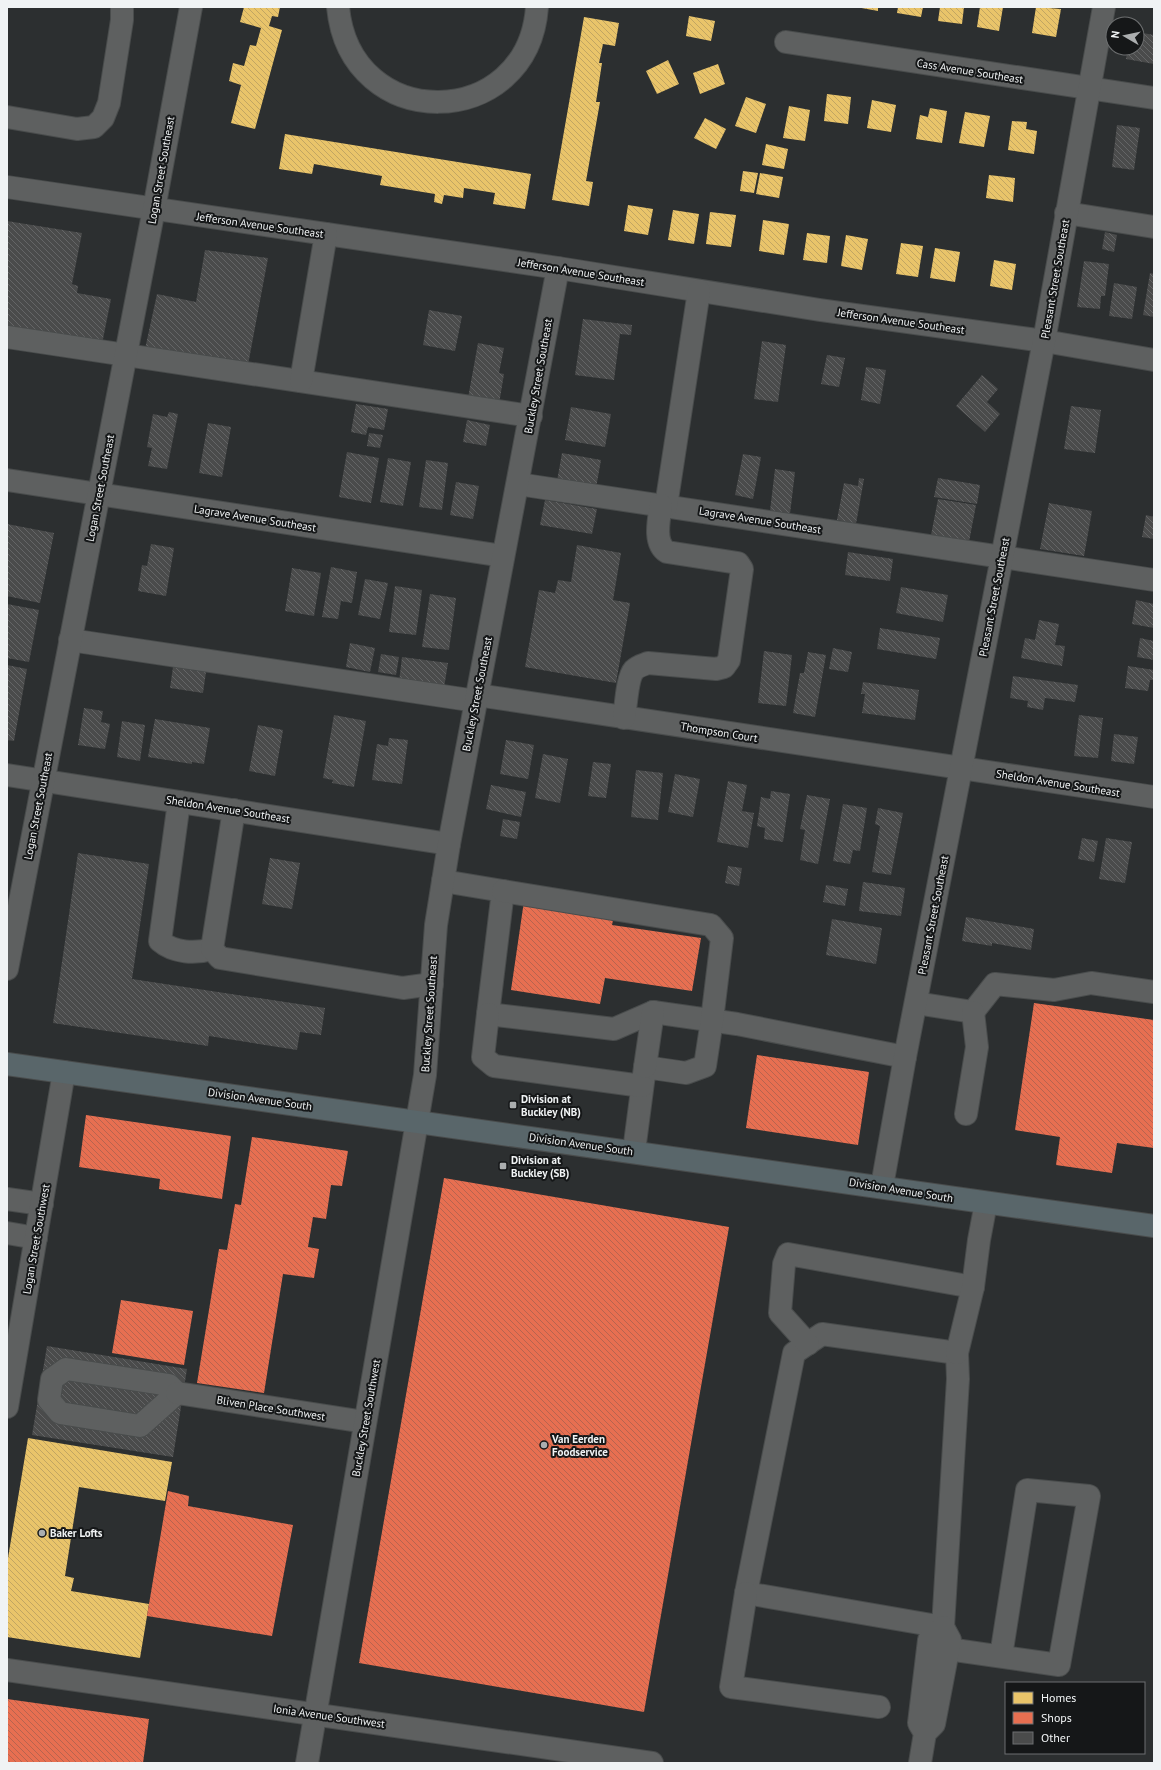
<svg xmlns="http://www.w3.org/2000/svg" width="1161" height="1770" font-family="'PT Sans',sans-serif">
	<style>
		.homes { fill: url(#homes-back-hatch) }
		.shops { fill: url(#shops-back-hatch) }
		.building { fill: url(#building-back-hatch) }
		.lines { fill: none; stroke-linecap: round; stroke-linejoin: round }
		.minor-casing { stroke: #494c4c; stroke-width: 24 }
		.major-casing { stroke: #494c4c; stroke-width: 24 }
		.minor { stroke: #5e6060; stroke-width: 22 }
		.major { stroke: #59666a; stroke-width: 22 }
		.poi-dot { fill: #abaeaf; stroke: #151718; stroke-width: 1.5 }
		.labels { text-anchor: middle; stroke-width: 4; stroke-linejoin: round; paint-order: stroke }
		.street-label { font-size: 11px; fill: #f0f3f4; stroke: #151718 }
		.poi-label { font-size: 11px; font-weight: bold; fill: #f0f3f4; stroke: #151718; text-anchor: start }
	</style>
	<defs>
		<pattern id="homes-back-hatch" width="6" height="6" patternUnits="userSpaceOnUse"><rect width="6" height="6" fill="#e9c46a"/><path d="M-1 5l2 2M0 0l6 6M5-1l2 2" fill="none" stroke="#c1a562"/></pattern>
		<pattern id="shops-back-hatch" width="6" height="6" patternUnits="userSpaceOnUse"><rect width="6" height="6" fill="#e76f51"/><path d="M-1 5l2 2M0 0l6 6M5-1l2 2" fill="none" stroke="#b7644f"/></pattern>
		<pattern id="building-back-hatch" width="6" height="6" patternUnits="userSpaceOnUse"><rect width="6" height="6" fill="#4a4b4b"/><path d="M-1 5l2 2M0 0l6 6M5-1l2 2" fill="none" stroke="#646566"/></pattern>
	</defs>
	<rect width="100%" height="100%" fill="#2c2f30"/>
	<!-- homes -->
	<g class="homes">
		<path d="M244,7H280L278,17L272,16L269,26L282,30L255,129L231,123L241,85L229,81L233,63L244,66L250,45L256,46L261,28L240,22Z"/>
		<path d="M856,7H878V11Z"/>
		<path d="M898,7H923L921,17L897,13Z"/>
		<path d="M940,7H964L962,24L938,21Z"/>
		<path d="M980,7H1003L999,31L977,27Z"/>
		<path d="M1036,7L1061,9L1056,37L1032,33Z"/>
		<path d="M689,16L715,21L711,41L686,36Z"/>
		<path d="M584,17L619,23L615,46L603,44L599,63H602L596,102H600L586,181L593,182L589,206L552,200Z"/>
		<path d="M668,60L679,84L657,94L646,71Z"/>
		<path d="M718,64L725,84L700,94L693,73Z"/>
		<path d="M827,94L851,97L848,124L824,121Z"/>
		<path d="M746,97L766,104L756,133L735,126Z"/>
		<path d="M872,100L896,105L891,132L867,128Z"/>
		<path d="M789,106L810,110L805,141L783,138Z"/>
		<path d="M930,108L947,111L942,143L916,139L920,115L928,117Z"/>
		<path d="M965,112L990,116L984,147L959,143Z"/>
		<path d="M705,118L726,129L716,149L694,138Z"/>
		<path d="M1012,121L1027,122L1026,129L1037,131L1034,154L1008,150Z"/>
		<path d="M285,134L531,174L525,209L493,204L495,193L464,188L463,198L444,195L442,204L434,202L435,194L380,185L382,176L314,164L312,174L279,169Z"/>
		<path d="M766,144L788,149L784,169L762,165Z"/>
		<path d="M743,171L758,173L754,193L740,191Z"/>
		<path d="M760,173L783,177L779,198L756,194Z"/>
		<path d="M989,175L1015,178L1013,202L986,198Z"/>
		<path d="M628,205L653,209L648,235L624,231Z"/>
		<path d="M673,210L699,214L694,244L668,240Z"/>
		<path d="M710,212L736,215L731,247L706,244Z"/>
		<path d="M763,220L789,224L784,255L759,251Z"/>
		<path d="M807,233L830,236L827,263L803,260Z"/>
		<path d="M846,235L868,239L862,270L841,266Z"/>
		<path d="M901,243L923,246L918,277L896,274Z"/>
		<path d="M935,248L960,252L955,282L930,278Z"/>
		<path d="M994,260L1016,264L1012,290L990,286Z"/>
		<path d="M28,1438L172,1462L165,1501L79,1487L65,1576L74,1578L71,1591L149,1604L140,1658L7,1637V1564Z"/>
	</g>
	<!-- shops -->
	<g class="shops">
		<path d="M524,901L614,915L612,925L701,938L692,991L605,978L600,1004L511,990Z"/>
		<path d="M1034,1003L1154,1020V1148L1117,1143L1112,1173L1056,1165L1060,1137L1015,1130Z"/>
		<path d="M757,1055L869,1072L858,1145L746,1128Z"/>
		<path d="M86,1115L231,1136L222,1199L159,1189L160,1179L79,1167Z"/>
		<path d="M252,1137L348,1151L342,1186L331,1185L326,1219L313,1217L308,1247L319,1249L314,1278L283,1274L264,1393L197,1383L219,1249L227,1250L235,1204L241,1205Z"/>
		<path d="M444,1178L729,1227L644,1712L359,1663Z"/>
		<path d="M121,1300L193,1311L184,1365L112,1353Z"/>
		<path d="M168,1491L189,1496L188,1506L293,1525L272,1636L147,1616Z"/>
		<path d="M7,1699L149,1719L143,1763H7Z"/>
	</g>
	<!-- building -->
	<g class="building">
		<path d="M1137,32L1154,35V64L1126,59L1128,48H1137Z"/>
		<path d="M1117,125L1140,128L1134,170L1112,167Z"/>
		<path d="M7,221L82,233L72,284L78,286L77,293L111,299L102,344L7,330Z"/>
		<path d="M1105,232L1117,235L1114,252L1102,249Z"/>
		<path d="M205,250L268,258L248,365L145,349L157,294L196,302Z"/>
		<path d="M1084,261L1109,264L1105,296H1101L1100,309L1077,307Z"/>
		<path d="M1150,273L1154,274V317L1143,315Z"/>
		<path d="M1114,283L1137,287L1132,319L1109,316Z"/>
		<path d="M429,310L462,316L455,351L423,345Z"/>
		<path d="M583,319L632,325L631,335L620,334L614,380L575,375Z"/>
		<path d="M762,341L786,345L778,402L754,399Z"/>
		<path d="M478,343L504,348L499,373L504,374L499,404L468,398Z"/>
		<path d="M827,355L845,358L839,387L821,384Z"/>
		<path d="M866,367L886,370L880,404L861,400Z"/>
		<path d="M982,375L998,389L987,402L1000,414L985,432L956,406Z"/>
		<path d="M356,404L388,409L384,430L368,427L366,435L351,432Z"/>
		<path d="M1071,406L1101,410L1095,453L1064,449Z"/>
		<path d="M571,407L611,414L605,447L565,440Z"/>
		<path d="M169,412L178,414L167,469L148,466L152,448L147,447L153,414L167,417Z"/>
		<path d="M467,420L490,425L486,446L463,442Z"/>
		<path d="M208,423L231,427L222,477L199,473Z"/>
		<path d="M369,433L383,435L380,448L367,446Z"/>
		<path d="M347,452L379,458L371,503L339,497Z"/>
		<path d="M562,453L601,460L596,488L557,481Z"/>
		<path d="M743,454L761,457L753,499L735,495Z"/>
		<path d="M388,458L411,462L403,506L380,502Z"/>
		<path d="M426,460L448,463L442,510L419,507Z"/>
		<path d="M775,469L795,472L790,514L770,511Z"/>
		<path d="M859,478L864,479L856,524L837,520L844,483L858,486Z"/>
		<path d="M938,478L980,485L977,504L934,497Z"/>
		<path d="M456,482L479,486L473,519L450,515Z"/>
		<path d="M938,499L976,505L969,542L931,535Z"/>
		<path d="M545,500L597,509L592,534L540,525Z"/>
		<path d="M1049,503L1092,511L1084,556L1040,549Z"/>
		<path d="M1146,515L1154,517V539L1142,537Z"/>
		<path d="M7,524L54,533L40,603L7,596Z"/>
		<path d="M151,544L174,548L166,596L138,591L142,565L147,566Z"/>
		<path d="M577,545L621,553L613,600L630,603L616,683L525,667L539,590L555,593L558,580L571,582Z"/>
		<path d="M848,552L893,559L890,581L845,575Z"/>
		<path d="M331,567L357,572L352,603L341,601L338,619L322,617Z"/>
		<path d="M292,568L321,573L314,616L285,611Z"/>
		<path d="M365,579L388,583L380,619L358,615Z"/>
		<path d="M395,586L422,590L416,635L389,632Z"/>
		<path d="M901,587L948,595L943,622L896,613Z"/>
		<path d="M430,594L456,598L449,650L422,647Z"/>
		<path d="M1136,600L1154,604V628L1132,624Z"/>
		<path d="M7,604L39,610L29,662L7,658Z"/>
		<path d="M1039,620L1059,624L1055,645L1065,646L1062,666L1021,658L1025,638L1035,640Z"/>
		<path d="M880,628L940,638L936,659L877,649Z"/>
		<path d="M1140,638L1154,641V660L1137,657Z"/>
		<path d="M350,643L375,648L370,672L346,667Z"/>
		<path d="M833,648L852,652L848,672L829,669Z"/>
		<path d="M764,651L792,655L786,706L758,703Z"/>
		<path d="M808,652L826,655L815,717L793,713L800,673H804Z"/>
		<path d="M381,654L399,657L396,675L378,672Z"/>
		<path d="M402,657L448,663L444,688L399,682Z"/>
		<path d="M7,665L27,669L14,741L7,740Z"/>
		<path d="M1128,666L1154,670V680H1150L1148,691L1125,688Z"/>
		<path d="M173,667L206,672L203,693L170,688Z"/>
		<path d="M1013,676L1078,685L1075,702L1045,698L1043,710L1027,707L1028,701L1010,698Z"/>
		<path d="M863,682L919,690L915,720L862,713L865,694H861Z"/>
		<path d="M84,708L103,711L101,722L110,724L105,749L78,745Z"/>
		<path d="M334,715L366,721L354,787L332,783L333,780L323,778Z"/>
		<path d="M1079,715L1103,718L1098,758L1074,756Z"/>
		<path d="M155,719L210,728L204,764L192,762V764L148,757Z"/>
		<path d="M122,721L145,725L140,761L117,757Z"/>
		<path d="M258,725L283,730L275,776L249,771Z"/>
		<path d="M1114,734L1138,737L1134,764L1111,761Z"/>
		<path d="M389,738L408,740L402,784L372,780L377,744L388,746Z"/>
		<path d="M506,740L534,745L528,779L500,774Z"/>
		<path d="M543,754L568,759L560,803L535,798Z"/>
		<path d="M593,762L611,764L606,798L588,796Z"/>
		<path d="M636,770L663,773L658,820L631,817Z"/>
		<path d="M675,774L700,779L693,817L668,812Z"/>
		<path d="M728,781L747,785L742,811L754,813L748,848L717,842Z"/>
		<path d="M491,785L526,792L521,817L486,809Z"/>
		<path d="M771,791L790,794L783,842L764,839L765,828L757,826L761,797L770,799Z"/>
		<path d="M807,795L830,799L818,864L800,860L805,830L800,829Z"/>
		<path d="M843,804L867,808L860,851L853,850L850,864L833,861Z"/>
		<path d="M878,808L903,813L891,875L872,872L880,826L875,824Z"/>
		<path d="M503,819L520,822L517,839L500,836Z"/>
		<path d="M1082,838L1098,841L1094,862L1078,859Z"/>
		<path d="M1106,838L1132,842L1125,883L1099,879Z"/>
		<path d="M78,853L149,864L132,979L325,1008L321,1035L300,1032L297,1050L209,1036L208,1046L53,1023Z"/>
		<path d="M270,858L300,863L292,909L262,904Z"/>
		<path d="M728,866L742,868L739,886L725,883Z"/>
		<path d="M863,882L905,888L901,916L859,911Z"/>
		<path d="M826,885L848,889L845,906L823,902Z"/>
		<path d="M966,917L1034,929L1031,950L992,943V946L962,941Z"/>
		<path d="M832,919L882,928L876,964L826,955Z"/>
		<path d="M47,1346L187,1369L173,1457L32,1435Z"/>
	</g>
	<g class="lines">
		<defs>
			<g id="minor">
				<path d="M338,7C350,135 528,132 537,7"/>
				<path d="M786,42L1154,98"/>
				<path d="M7,117L77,129L94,127L103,118L109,103L122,20V7"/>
				<path d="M7,187L558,268L820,310L1044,341L1154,360"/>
				<path d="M1066,213L1154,227"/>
				<path d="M7,337L531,416"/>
				<path d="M301,381L326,234"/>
				<path d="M7,480L503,556"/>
				<path d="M518,484L1154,580"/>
				<path d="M666,506L699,291"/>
				<path d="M70,640L476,701"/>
				<path d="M477,695L1154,797"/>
				<path d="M624,718C626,706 627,678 634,670C638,666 643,665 648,663L716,669L724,667L729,660L742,569L738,563L667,552C653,543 659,519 661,505"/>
				<path d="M7,775L449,844"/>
				<path d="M179,802L160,941C174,953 195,954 212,949"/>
				<path d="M234,810L212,949L220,958L403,988L432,984"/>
				<path d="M443,881L503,891L488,1014L614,1029L653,1012L737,1024L905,1057"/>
				<path d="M503,891L711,925L722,938L712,1020L705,1066L686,1073L645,1067L634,1151"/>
				<path d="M7,969L154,209L191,7"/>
				<path d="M916,1003L973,1012L995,984L1054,990L1091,983L1154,992"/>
				<path d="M488,1014L483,1057L494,1066L642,1086"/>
				<path d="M645,1067L653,1012"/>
				<path d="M966,1114L977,1047L973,1012"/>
				<path d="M882,1186L905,1057L1044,341L1104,7"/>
				<path d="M7,1199L42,1204"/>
				<path d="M7,1233L36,1238"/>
				<path d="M822,1334L957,1353L958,1379L943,1627L746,1593L794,1353Z"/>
				<path d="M808,1344L780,1313L784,1264L788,1254L973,1287"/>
				<path d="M957,1353L973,1287L979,1240L986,1203"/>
				<path d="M66,1369L169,1385L177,1393L140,1426L60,1413L49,1400L52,1379Z"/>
				<path d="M177,1393L365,1422"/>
				<path d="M7,1407L64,1072"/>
				<path d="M746,1593L731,1687L879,1707"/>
				<path d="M948,1649L1059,1665L1089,1496L1027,1490L1001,1656"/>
				<path d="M7,1670L652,1763"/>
				<path d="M307,1763L425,1075L436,925L449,844L558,268"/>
				<path d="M920,1763L925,1733L934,1724L950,1640L943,1627L929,1640L919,1723L925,1733"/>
			</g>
			<path id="major" d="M7,1064L1154,1226"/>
		</defs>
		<!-- minor casing -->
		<use href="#minor" class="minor-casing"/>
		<!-- major casing -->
		<use href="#major" class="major-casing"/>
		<!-- minor -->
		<use href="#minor" class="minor"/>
		<!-- major -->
		<use href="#major" class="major"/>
	</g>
	<!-- markers -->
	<g class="poi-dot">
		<rect x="509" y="1101" width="8" height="8" rx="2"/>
		<rect x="499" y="1162" width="8" height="8" rx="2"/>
		<circle cx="544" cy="1445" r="4"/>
		<circle cx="42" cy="1533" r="4"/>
	</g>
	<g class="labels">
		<!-- street labels -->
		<g class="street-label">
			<text transform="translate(970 71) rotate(9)" y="4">Cass Avenue Southeast</text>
			<text transform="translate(161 170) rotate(-80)" y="4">Logan Street Southeast</text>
			<text transform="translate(260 225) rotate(8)" y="4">Jefferson Avenue Southeast</text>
			<text transform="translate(581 272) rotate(9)" y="4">Jefferson Avenue Southeast</text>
			<text transform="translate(1055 279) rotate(-80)" y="4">Pleasant Street Southeast</text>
			<text transform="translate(901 321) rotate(8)" y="4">Jefferson Avenue Southeast</text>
			<text transform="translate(538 376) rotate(-80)" y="4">Buckley Street Southeast</text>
			<text transform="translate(100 488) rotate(-79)" y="4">Logan Street Southeast</text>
			<text transform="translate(255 518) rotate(9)" y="4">Lagrave Avenue Southeast</text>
			<text transform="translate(760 520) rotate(9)" y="4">Lagrave Avenue Southeast</text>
			<text transform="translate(994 597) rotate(-79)" y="4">Pleasant Street Southeast</text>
			<text transform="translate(477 694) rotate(-79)" y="4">Buckley Street Southeast</text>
			<text transform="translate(719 732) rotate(9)" y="4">Thompson Court</text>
			<text transform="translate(1058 783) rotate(9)" y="4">Sheldon Avenue Southeast</text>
			<text transform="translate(38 806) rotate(-79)" y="4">Logan Street Southeast</text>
			<text transform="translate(228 809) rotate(9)" y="4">Sheldon Avenue Southeast</text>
			<text transform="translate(933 915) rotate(-79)" y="4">Pleasant Street Southeast</text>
			<text transform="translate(429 1014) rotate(-86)" y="4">Buckley Street Southeast</text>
			<text transform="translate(260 1099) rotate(8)" y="4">Division Avenue South</text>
			<text transform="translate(581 1144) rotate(8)" y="4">Division Avenue South</text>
			<text transform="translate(901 1190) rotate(9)" y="4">Division Avenue South</text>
			<text transform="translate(36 1239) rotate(-80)" y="4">Logan Street Southwest</text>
			<text transform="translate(271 1408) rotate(9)" y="4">Bliven Place Southwest</text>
			<text transform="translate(366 1418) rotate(-80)" y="4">Buckley Street Southwest</text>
			<text transform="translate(329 1716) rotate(8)" y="4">Ionia Avenue Southwest</text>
		</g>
		<!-- poi labels -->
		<g class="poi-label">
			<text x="521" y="1103">Division at<tspan x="521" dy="13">Buckley (NB)</tspan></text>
			<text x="511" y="1164">Division at<tspan x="511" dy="13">Buckley (SB)</tspan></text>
			<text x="552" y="1443">Van Eerden<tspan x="552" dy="13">Foodservice</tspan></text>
			<text x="50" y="1537">Baker Lofts</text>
		</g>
	</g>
	<!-- border -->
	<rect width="1161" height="1770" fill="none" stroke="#f0f3f4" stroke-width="16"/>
	<!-- legend -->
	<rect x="1005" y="1682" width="140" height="72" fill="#151718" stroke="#6d6f70"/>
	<rect x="1013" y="1692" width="20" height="12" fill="#e9c46a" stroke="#6d6f70"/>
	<text x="1041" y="1702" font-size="12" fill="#f0f3f4">Homes</text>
	<rect x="1013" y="1712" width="20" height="12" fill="#e76f51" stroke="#6d6f70"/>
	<text x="1041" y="1722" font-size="12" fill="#f0f3f4">Shops</text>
	<rect x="1013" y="1732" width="20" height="12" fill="#4a4b4b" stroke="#6d6f70"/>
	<text x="1041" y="1742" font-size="12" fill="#f0f3f4">Other</text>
	<!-- north arrow -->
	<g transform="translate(1125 36) rotate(279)"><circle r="19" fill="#151718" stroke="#6d6f70"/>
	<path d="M0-3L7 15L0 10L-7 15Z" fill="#abaeaf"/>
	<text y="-6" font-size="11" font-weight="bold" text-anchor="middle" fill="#f0f3f4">N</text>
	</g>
</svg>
